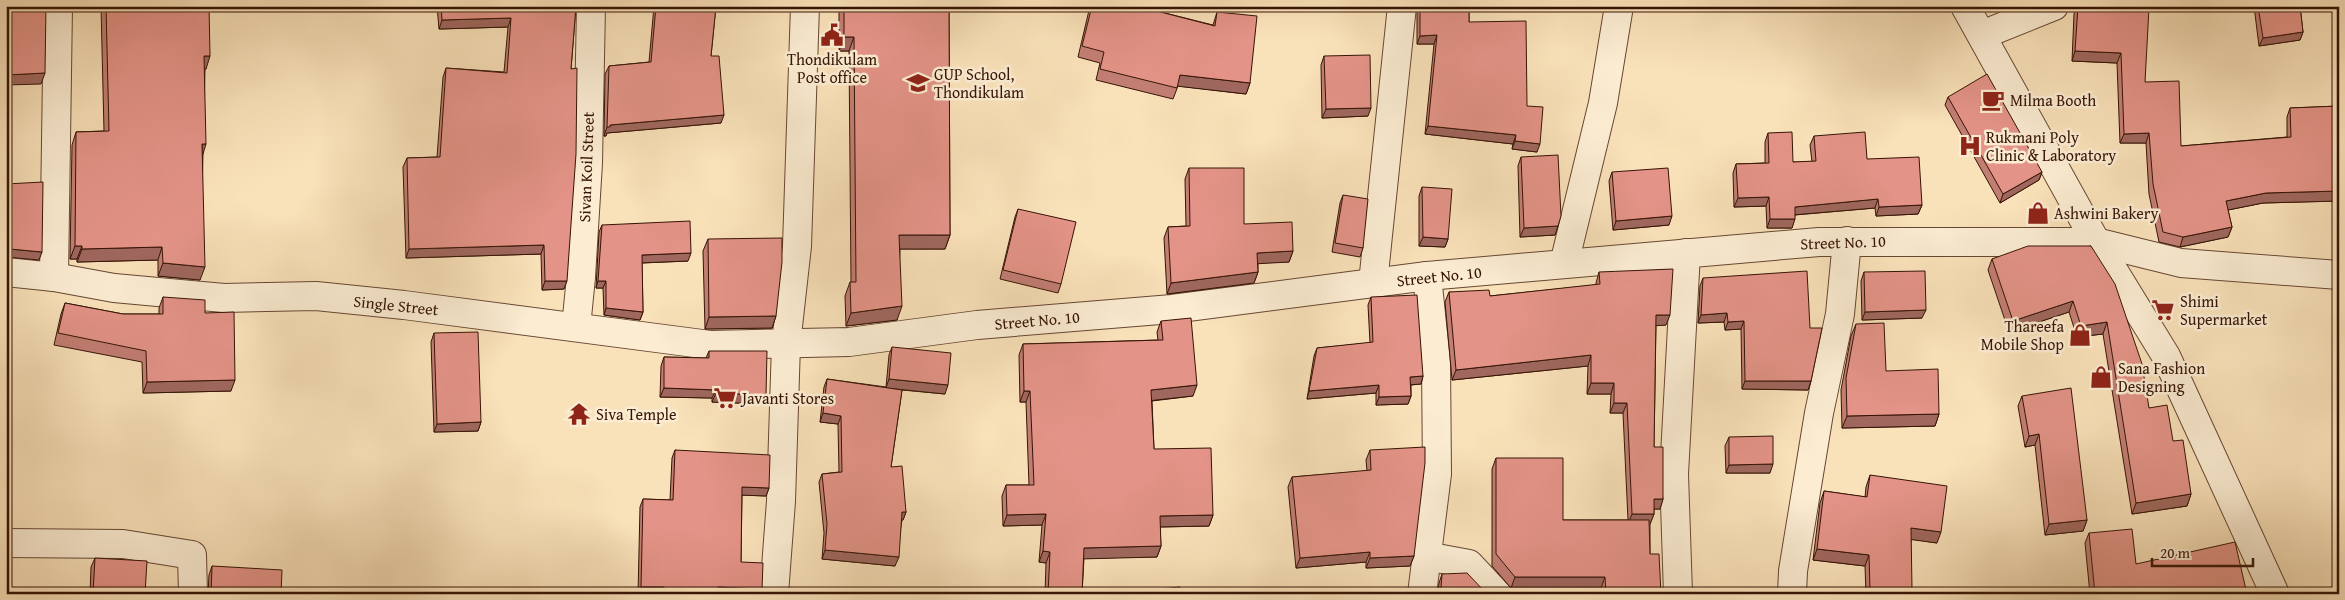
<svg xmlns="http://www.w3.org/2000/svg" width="2345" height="600" font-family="'Gentium Book Plus',serif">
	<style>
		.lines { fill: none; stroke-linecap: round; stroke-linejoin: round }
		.minor-casing { stroke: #674733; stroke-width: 30 }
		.minor { stroke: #fbecd2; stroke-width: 28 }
		.wall { fill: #c37e74; stroke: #361406 }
		.shaded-wall { fill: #9f675e; stroke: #361406 }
		.building { fill: #e39387; stroke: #361406 }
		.labels { text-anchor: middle; stroke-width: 5; stroke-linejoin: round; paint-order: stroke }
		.poi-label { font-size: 16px; fill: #361406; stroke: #fbecd2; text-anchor: start }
		.street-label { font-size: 16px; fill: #361406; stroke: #fbecd2 }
	</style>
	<rect width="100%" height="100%" fill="#f9e1b9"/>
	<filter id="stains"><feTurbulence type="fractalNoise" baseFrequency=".004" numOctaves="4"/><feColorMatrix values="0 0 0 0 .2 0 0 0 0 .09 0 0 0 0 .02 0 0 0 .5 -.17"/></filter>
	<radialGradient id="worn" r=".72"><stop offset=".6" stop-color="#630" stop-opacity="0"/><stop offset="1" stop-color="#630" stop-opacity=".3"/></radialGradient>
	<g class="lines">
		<defs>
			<g id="minor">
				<path d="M1965,6L2096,242L2166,356L2275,594"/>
				<path d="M1982,35L2054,6"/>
				<path d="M1564,264L1603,103L1619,6"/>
				<path d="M6,272L54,277L114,288L224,298L316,296L404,305L710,345L849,342L977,325L1172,309L1427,276L1819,242H2096L2181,263L2339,275"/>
				<path d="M54,277L58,6"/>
				<path d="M1373,283L1402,6"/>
				<path d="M576,327L581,277L588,163L591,6"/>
				<path d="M6,543L123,544L192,555L193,594"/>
				<path d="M1426,556L1469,564L1497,594"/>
				<path d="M774,594L781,501L786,344L797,246L805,6"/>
				<path d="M1422,594L1437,474L1436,362L1427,276"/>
				<path d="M1678,594L1674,474L1686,253"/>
				<path d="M1792,594L1793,571L1819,413L1840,314L1847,241"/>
			</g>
		</defs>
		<!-- minor casing -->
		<use href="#minor" class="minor-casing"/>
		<!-- minor -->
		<use href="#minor" class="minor"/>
	</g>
	<!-- wall -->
	<g class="wall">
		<path d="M101,6H209L206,69H205L200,280L158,276V260L77,262V259H70L72,145L76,132L104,131Z"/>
		<path d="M437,6H576L571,69L564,289L542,290L541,254L406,258L403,167L407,158L437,157L443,77L446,68L504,72L508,27L439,29Z"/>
		<path d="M654,6H716L711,56L721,123L607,133L606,136H604L605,74L609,66L649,62Z"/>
		<path d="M839,6H949L950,235L945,249H900L897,320L846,326L845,296L850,282H851L849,51H839Z"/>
		<path d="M1090,6H1137L1213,25L1217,12L1250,83L1246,94L1178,86L1173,99L1096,80L1100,63L1078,57Z"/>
		<path d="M1417,6H1469V22L1527,106L1537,152L1512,149L1513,144L1425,134L1434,44H1417Z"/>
		<path d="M2077,6H2121L2145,82L2181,146L2287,137V117L2290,108L2339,106V201L2263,203L2228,210L2232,227L2228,237L2180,247L2159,242L2149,194L2146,143H2120L2117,63L2072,61L2074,14Z"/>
		<path d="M2254,6H2300L2303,32L2300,40L2259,46Z"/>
		<path d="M1324,56L1368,116L1322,118L1321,65Z"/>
		<path d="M1948,97L2042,172L2039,180L2000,203L1945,105Z"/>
		<path d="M1768,133L1793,162H1812L1810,145L1814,136L1867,159L1922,205L1918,214L1876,216L1875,208L1795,215L1792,228H1767L1766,206L1734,207L1733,173L1736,164L1765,163V142Z"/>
		<path d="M1521,157L1558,226L1555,235L1520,237L1518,166Z"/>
		<path d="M1189,168L1244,224L1293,251L1289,262L1258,263V272L1254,283L1167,294L1164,238L1168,227L1186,226L1185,179Z"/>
		<path d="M1612,172L1669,225L1613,230L1609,181Z"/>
		<path d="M1422,187L1448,239L1445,247L1419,246V196Z"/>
		<path d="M1343,195L1363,248L1360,257L1332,252L1340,203Z"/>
		<path d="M1018,209L1061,284L1058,293L1000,279L1015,217Z"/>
		<path d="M602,225L688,261L642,263L643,312L640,320L604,315L603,288H596L599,232Z"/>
		<path d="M708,239L776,316L772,328L705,329L703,251Z"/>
		<path d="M2091,246L2149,408L2173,441L2191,494L2187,506L2132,514L2103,334L2077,337L2069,312L2009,332L1988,270L1992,259Z"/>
		<path d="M1599,272L1666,325H1656L1654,447L1663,499L1660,509H1654V514L1650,524V554L1661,594H1601V588H1511L1492,566V469L1496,458L1563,520H1628L1623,413H1610L1611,394H1587L1588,366L1452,380L1445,302L1449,292L1490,296L1596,285V283Z"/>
		<path d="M1864,272L1922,318L1862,320L1861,281Z"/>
		<path d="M1703,278L1811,381L1808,390L1742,389L1741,329L1725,330L1724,322L1698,323L1700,286Z"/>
		<path d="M163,297L205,313L231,391L143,393L142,362L54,345L61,314L65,303L123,314H159V308Z"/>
		<path d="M1371,297L1423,376L1421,384L1411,385V396L1408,404L1376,405V393L1307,399L1314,356L1317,348L1370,343L1368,305Z"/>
		<path d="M1161,321L1193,396L1152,401L1154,449L1213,515L1209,526L1160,527L1161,546L1157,557L1084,558L1082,594H1045L1046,563L1039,562L1042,525L1003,526L1002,496L1006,485H1029L1026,402H1020L1019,355L1023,344L1158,340L1157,332Z"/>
		<path d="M1856,324L1886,371L1939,414L1935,426L1842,428L1841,390L1851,336Z"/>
		<path d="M434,333L481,422L478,431L434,432L431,342Z"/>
		<path d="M892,347L945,394L902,390L891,467L906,512L903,520H902L895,566L822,559L824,533L819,482L822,474L839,472L838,424L820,422L824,387L827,379L886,387L889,355Z"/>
		<path d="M709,351L766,395L763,404L712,402V398L660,397L661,366L664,357L706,358Z"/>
		<path d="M2022,396L2087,520L2083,531L2045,535L2035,445L2025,447L2018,406Z"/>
		<path d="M1729,437L1770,473H1726L1725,446Z"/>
		<path d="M675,450L769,488L766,496L742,495L741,562L762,589L761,594H638L640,507L643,499L670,500L672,458Z"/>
		<path d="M1370,450L1414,556L1410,566L1366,568V562L1296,568L1288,487L1292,477L1367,471L1366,460Z"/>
		<path d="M1870,475L1937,543L1911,539L1910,594H1866L1865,566L1813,560L1820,503L1824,491L1865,497L1866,487Z"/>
		<path d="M2089,533L2136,564L2247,594H2090L2085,543Z"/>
		<path d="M95,558L145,594H90L91,567Z"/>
		<path d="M212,566L281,594H208L209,575Z"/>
		<path d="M1442,574L1487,594L1438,591L1439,583Z"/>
	</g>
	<!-- shaded-wall -->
	<g class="shaded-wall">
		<path d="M511,18L508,27L439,29L442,20Z"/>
		<path d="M2303,32L2300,40L2259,46L2263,38Z"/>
		<path d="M1437,35L1434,44H1417L1420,36Z"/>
		<path d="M844,37H854L849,51H839Z"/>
		<path d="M2075,51L2121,53L2117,63L2072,61Z"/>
		<path d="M204,56H210L206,69L199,70Z"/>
		<path d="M45,73L41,84L6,85V75Z"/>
		<path d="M1180,75L1250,83L1246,94L1176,86Z"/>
		<path d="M1371,108L1368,116L1322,118L1326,109Z"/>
		<path d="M724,115L721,123L607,133L606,136H604L607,127L610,125Z"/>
		<path d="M1428,126L1516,135L1513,144L1425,134Z"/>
		<path d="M2149,133L2146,143H2120L2124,134Z"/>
		<path d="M1515,141L1540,144L1537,152L1512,149Z"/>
		<path d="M202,144H206L202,157Z"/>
		<path d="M2042,172L2039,180L2000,203L2003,194Z"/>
		<path d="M2339,191V201L2263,203L2223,211L2226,201L2266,193Z"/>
		<path d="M1769,197L1766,206L1734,207L1738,198Z"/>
		<path d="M1878,199L1875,208L1792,215L1795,207Z"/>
		<path d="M1922,205L1918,214L1876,216L1879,207Z"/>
		<path d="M1672,216L1669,225L1613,230L1616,221Z"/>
		<path d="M1770,219H1795L1792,228H1767Z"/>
		<path d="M1558,226L1555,235L1520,237L1524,228Z"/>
		<path d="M2232,227L2228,237L2180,247L2183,237Z"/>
		<path d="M899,235H950L945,249H894Z"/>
		<path d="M1423,237L1448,239L1445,247L1419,246Z"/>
		<path d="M544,245L541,254L406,258L409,249Z"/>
		<path d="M75,246H82L77,259H70Z"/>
		<path d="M162,247L158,260L77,262L82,249Z"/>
		<path d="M10,249L42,252L39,260L6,257V250Z"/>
		<path d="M1293,251L1289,262L1253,264L1257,253Z"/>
		<path d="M691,253L688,261L639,263L642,255Z"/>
		<path d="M163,263L205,267L200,280L158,276Z"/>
		<path d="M1258,272L1254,283L1167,294L1171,283Z"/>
		<path d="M545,281H567L564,289L542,290Z"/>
		<path d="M598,281H606L603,288H596Z"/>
		<path d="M2073,301L2069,312L2009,332L2013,321Z"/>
		<path d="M902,306L897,320L846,326L851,313Z"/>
		<path d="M606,308L643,312L640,320L604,315Z"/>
		<path d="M1926,310L1922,318L1862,320L1865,312Z"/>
		<path d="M1727,313L1724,322L1698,323L1701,315Z"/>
		<path d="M1656,315H1670L1666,325L1652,326Z"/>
		<path d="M776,316L772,328L705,329L709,317Z"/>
		<path d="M1744,321L1741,329L1725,330L1728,322Z"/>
		<path d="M2107,322L2103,334L2077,337L2081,326Z"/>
		<path d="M1591,355L1588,366L1452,380L1456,370Z"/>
		<path d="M1423,376L1421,384L1408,385L1410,377Z"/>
		<path d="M889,379L948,385L945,394L886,388Z"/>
		<path d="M235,380L231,391L143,393L147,382Z"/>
		<path d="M1745,381H1811L1808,390L1742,389Z"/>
		<path d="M1591,383H1614L1611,394H1587Z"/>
		<path d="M1197,385L1193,396L1147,401L1151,390Z"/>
		<path d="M1379,385L1376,393L1307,399L1309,391Z"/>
		<path d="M664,388L716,390L712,398L660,397Z"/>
		<path d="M1024,391H1030L1026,402H1020Z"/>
		<path d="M716,393L766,395L763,404L712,402Z"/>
		<path d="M1411,396L1408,404L1376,405L1379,397Z"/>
		<path d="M1614,403H1627L1623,413H1610Z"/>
		<path d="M823,413L841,416L838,424L820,422Z"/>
		<path d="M1939,414L1935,426L1842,428L1847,416Z"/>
		<path d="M481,422L478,431L434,432L437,424Z"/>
		<path d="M2039,434L2035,445L2025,447L2029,436Z"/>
		<path d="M1773,464L1770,473H1726L1729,465Z"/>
		<path d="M742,487L769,488L766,496L739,495Z"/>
		<path d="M2191,494L2187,506L2132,514L2136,503Z"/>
		<path d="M1654,499H1663L1660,509H1650Z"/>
		<path d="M902,512H906L903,520L899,521Z"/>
		<path d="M1046,514L1042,525L1003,526L1007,515Z"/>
		<path d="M1632,514H1654L1650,524H1628Z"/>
		<path d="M1213,515L1209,526L1156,527L1160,516Z"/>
		<path d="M2087,520L2083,531L2045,535L2049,524Z"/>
		<path d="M1911,528L1941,532L1937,543L1907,539Z"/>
		<path d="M1161,546L1157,557L1080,559L1084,548Z"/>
		<path d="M1817,549L1869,555L1865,566L1813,560Z"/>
		<path d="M825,550L899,557L895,566L822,559Z"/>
		<path d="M1043,551L1050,552L1046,563L1039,562Z"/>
		<path d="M1370,552L1366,562L1296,568L1300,558Z"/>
		<path d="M1414,556L1410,566L1366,568L1370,558Z"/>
		<path d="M1515,577H1605L1601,588H1511Z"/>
		<path d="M641,587H664L661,594H639Z"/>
		<path d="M718,587L762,589L761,594H715Z"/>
		<path d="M1912,589L1910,594H1869L1870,590Z"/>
	</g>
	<!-- building -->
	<g class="building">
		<path d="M6,6H46L45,73L6,75Z"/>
		<path d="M106,6H209L210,56H204L206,144H202L205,267L163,263L162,247L82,249V246H75L76,132L109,131Z"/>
		<path d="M441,6H576L571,69L577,68L576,154L567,281H545L544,245L409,249L407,158L440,157L446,68L507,73L511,18L442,20Z"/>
		<path d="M656,6H716L711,56H719L724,115L610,125V127H607L609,66L651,62Z"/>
		<path d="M844,6H949L950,235H899L902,306L851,313L850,282H856L854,37H844Z"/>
		<path d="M1092,6H1137L1215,26L1217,12L1257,16L1250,83L1180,75L1177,88L1100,69L1104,52L1082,46Z"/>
		<path d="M1420,6H1469V22L1526,21L1527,106L1543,107L1540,144L1515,141L1516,135L1428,126L1437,35L1420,36Z"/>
		<path d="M2078,6H2121L2149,8L2145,82L2179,81L2181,146L2291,137L2290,108L2339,106V191L2266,193L2226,201L2232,227L2183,237L2163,232L2153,184L2149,133L2124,134L2121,53L2075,51Z"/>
		<path d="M2258,6H2300L2303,32L2263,38Z"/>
		<path d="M1370,55L1371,108L1326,109L1324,56Z"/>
		<path d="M1987,74L2042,172L2003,194L1948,97Z"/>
		<path d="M1792,132L1793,162L1816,161L1814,136L1865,132L1867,159L1919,157L1922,205L1879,207L1878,199L1795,207V219H1770L1769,197L1738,198L1736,164L1769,163L1768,133Z"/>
		<path d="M1558,155L1561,216L1558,226L1524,228L1521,157Z"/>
		<path d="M1189,168H1244V224L1292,222L1293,251L1257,253L1258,272L1171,283L1168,227L1190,226Z"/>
		<path d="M1668,168L1672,216L1616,221L1612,172Z"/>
		<path d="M43,182L42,252L10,249L6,250V184Z"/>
		<path d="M1422,187L1452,189L1448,239L1423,237Z"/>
		<path d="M1343,195L1368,199L1363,248L1335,243Z"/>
		<path d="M1018,209L1076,222L1061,284L1003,270Z"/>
		<path d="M690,221L691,253L642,255L643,312L606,308V281H598L602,225Z"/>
		<path d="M782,238V262L776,316L709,317L708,239Z"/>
		<path d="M2028,246H2091L2115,284L2142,364L2149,408L2167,405L2173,441L2183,440L2191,494L2136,503L2107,322L2081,326L2073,301L2013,321L1992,259Z"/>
		<path d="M1673,269L1670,315H1656L1654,447H1663V499H1654V514H1632L1627,403H1614V383H1591V355L1456,370L1449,292L1489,290L1490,296L1600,284L1599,272Z"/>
		<path d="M1807,271L1810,328H1822L1811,381H1745L1744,321L1728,322L1727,313L1701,315L1703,278Z"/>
		<path d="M1925,271L1926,310L1865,312L1864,272Z"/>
		<path d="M1417,295L1423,376L1410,377L1411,396L1379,397V385L1309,391L1317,348L1373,342L1371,297Z"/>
		<path d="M163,297L205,300V313L234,312L235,380L147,382L146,351L58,333L65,303L123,314H163Z"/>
		<path d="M1191,318L1197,385L1151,390L1154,449L1211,448L1213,515L1160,516L1161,546L1084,548L1082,594H1048L1050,552L1043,551L1046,514L1007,515L1006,485H1034L1030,391H1024L1023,344L1163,340L1161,321Z"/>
		<path d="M1884,323L1886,371L1938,369L1939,414L1847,416L1846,378L1856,324Z"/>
		<path d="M478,332L481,422L437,424L434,333Z"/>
		<path d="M892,347L951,353L948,385L889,379Z"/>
		<path d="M709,351H767L766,395L716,393V390L664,388V357L709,358Z"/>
		<path d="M827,379L902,390L891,467L902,466L906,512H902L899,557L825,550L827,524L822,474L842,472L841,416L823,413Z"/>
		<path d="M2071,388L2087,520L2049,524L2039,434L2029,436L2022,396Z"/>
		<path d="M1773,436V464L1729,465V437Z"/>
		<path d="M1425,447V463L1414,556L1370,558V552L1300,558L1292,477L1371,470L1370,450Z"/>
		<path d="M675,450L770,455L769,488L742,487L741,562L763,563L762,589L718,587V594H664V587H641L643,499L673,500Z"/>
		<path d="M1496,458H1563V520H1649L1650,554H1659L1661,594H1606L1605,577H1515L1496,554Z"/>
		<path d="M1870,475L1947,486L1941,532L1911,528L1912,589L1870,590L1869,555L1817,549L1824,491L1867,497Z"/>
		<path d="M2132,529L2136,564L2235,542L2247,594H2095L2089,533Z"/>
		<path d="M95,558L147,561L145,594L93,593Z"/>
		<path d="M212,566L282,570L281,594H211Z"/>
		<path d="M1467,573L1487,594H1436L1441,588L1442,574Z"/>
		<path d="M1180,587L1181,594H1140L1139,591Z"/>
	</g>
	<!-- icons -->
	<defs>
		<symbol id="civic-bare" viewBox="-9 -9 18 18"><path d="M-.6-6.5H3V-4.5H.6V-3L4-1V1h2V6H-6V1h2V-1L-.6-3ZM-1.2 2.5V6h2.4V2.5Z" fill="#8f2418" stroke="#fbecd2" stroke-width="2.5" paint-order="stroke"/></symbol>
		<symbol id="school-bare" viewBox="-9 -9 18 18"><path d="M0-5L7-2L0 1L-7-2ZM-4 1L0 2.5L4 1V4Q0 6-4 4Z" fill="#8f2418" stroke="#fbecd2" stroke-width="2.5" paint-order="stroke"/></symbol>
		<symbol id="cafe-bare" viewBox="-9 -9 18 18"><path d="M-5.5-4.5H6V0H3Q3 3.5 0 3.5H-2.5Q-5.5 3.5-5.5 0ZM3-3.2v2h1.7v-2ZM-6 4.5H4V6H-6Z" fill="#8f2418" stroke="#fbecd2" stroke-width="2.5" paint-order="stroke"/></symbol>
		<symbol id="hospital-bare" viewBox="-9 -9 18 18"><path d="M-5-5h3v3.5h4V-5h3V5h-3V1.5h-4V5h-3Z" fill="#8f2418" stroke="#fbecd2" stroke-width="2.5" paint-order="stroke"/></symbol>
		<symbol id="shop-bare" viewBox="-9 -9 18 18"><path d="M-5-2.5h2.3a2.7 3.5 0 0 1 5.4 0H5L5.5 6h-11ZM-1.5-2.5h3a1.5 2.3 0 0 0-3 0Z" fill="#8f2418" stroke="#fbecd2" stroke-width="2.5" paint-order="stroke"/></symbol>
		<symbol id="supermarket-bare" viewBox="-9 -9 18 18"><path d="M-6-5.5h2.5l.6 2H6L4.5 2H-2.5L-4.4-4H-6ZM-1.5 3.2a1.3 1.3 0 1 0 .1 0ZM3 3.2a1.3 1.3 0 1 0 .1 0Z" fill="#8f2418" stroke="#fbecd2" stroke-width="2.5" paint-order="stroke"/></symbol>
		<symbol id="temple-bare" viewBox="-9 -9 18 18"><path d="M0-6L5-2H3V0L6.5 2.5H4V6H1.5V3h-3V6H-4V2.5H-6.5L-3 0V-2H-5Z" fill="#8f2418" stroke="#fbecd2" stroke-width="2.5" paint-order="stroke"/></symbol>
	</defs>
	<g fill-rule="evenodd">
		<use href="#civic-bare" x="816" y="19" width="32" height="32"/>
		<use href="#school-bare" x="902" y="67" width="32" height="32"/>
		<use href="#cafe-bare" x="1977" y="84" width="32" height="32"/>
		<use href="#hospital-bare" x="1954" y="130" width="32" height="32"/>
		<use href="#shop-bare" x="2022" y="197" width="32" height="32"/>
		<use href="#supermarket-bare" x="2147" y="294" width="32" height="32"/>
		<use href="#shop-bare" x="2064" y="319" width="32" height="32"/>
		<use href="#shop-bare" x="2085" y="361" width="32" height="32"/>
		<use href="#supermarket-bare" x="709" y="382" width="32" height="32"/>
		<use href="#temple-bare" x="563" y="398" width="32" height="32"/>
	</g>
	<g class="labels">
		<!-- poi labels -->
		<g class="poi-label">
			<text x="832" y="65" text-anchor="middle">Thondikulam<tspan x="832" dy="18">Post office</tspan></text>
			<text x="934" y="80">GUP School,<tspan x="934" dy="18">Thondikulam</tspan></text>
			<text x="2010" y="106">Milma Booth</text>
			<text x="1986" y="143">Rukmani Poly<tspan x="1986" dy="18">Clinic &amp; Laboratory</tspan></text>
			<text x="2054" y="219">Ashwini Bakery</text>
			<text x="2180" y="307">Shimi<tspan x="2180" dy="18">Supermarket</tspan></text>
			<text x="2064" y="332" text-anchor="end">Thareefa<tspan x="2064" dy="18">Mobile Shop</tspan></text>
			<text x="2118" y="374">Sana Fashion<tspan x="2118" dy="18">Designing</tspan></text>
			<text x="742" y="404">Javanti Stores</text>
			<text x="596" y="420">Siva Temple</text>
		</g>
		<!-- street labels -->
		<g class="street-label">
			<text transform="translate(586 167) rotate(-88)" y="6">Sivan Koil Street</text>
			<text transform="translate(1843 242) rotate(-2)" y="6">Street No. 10</text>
			<text transform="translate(1439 276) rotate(-6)" y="6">Street No. 10</text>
			<text transform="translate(396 305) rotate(6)" y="6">Single Street</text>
			<text transform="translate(1037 320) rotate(-5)" y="6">Street No. 10</text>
		</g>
	</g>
	<!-- margin -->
	<rect width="2345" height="600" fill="none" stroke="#f9e1b9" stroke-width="25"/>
	<rect x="8" y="8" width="2330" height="585" fill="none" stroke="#361406" stroke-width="2.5"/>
	<rect x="12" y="12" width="2320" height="575" fill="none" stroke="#361406"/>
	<!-- scale -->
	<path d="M2152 558v8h101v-8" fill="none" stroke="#361406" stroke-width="2.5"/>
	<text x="2160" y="558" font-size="15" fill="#361406" stroke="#fbecd2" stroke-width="4" paint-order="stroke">20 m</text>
	<rect width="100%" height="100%" filter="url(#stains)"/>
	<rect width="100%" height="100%" fill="url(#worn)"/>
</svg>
